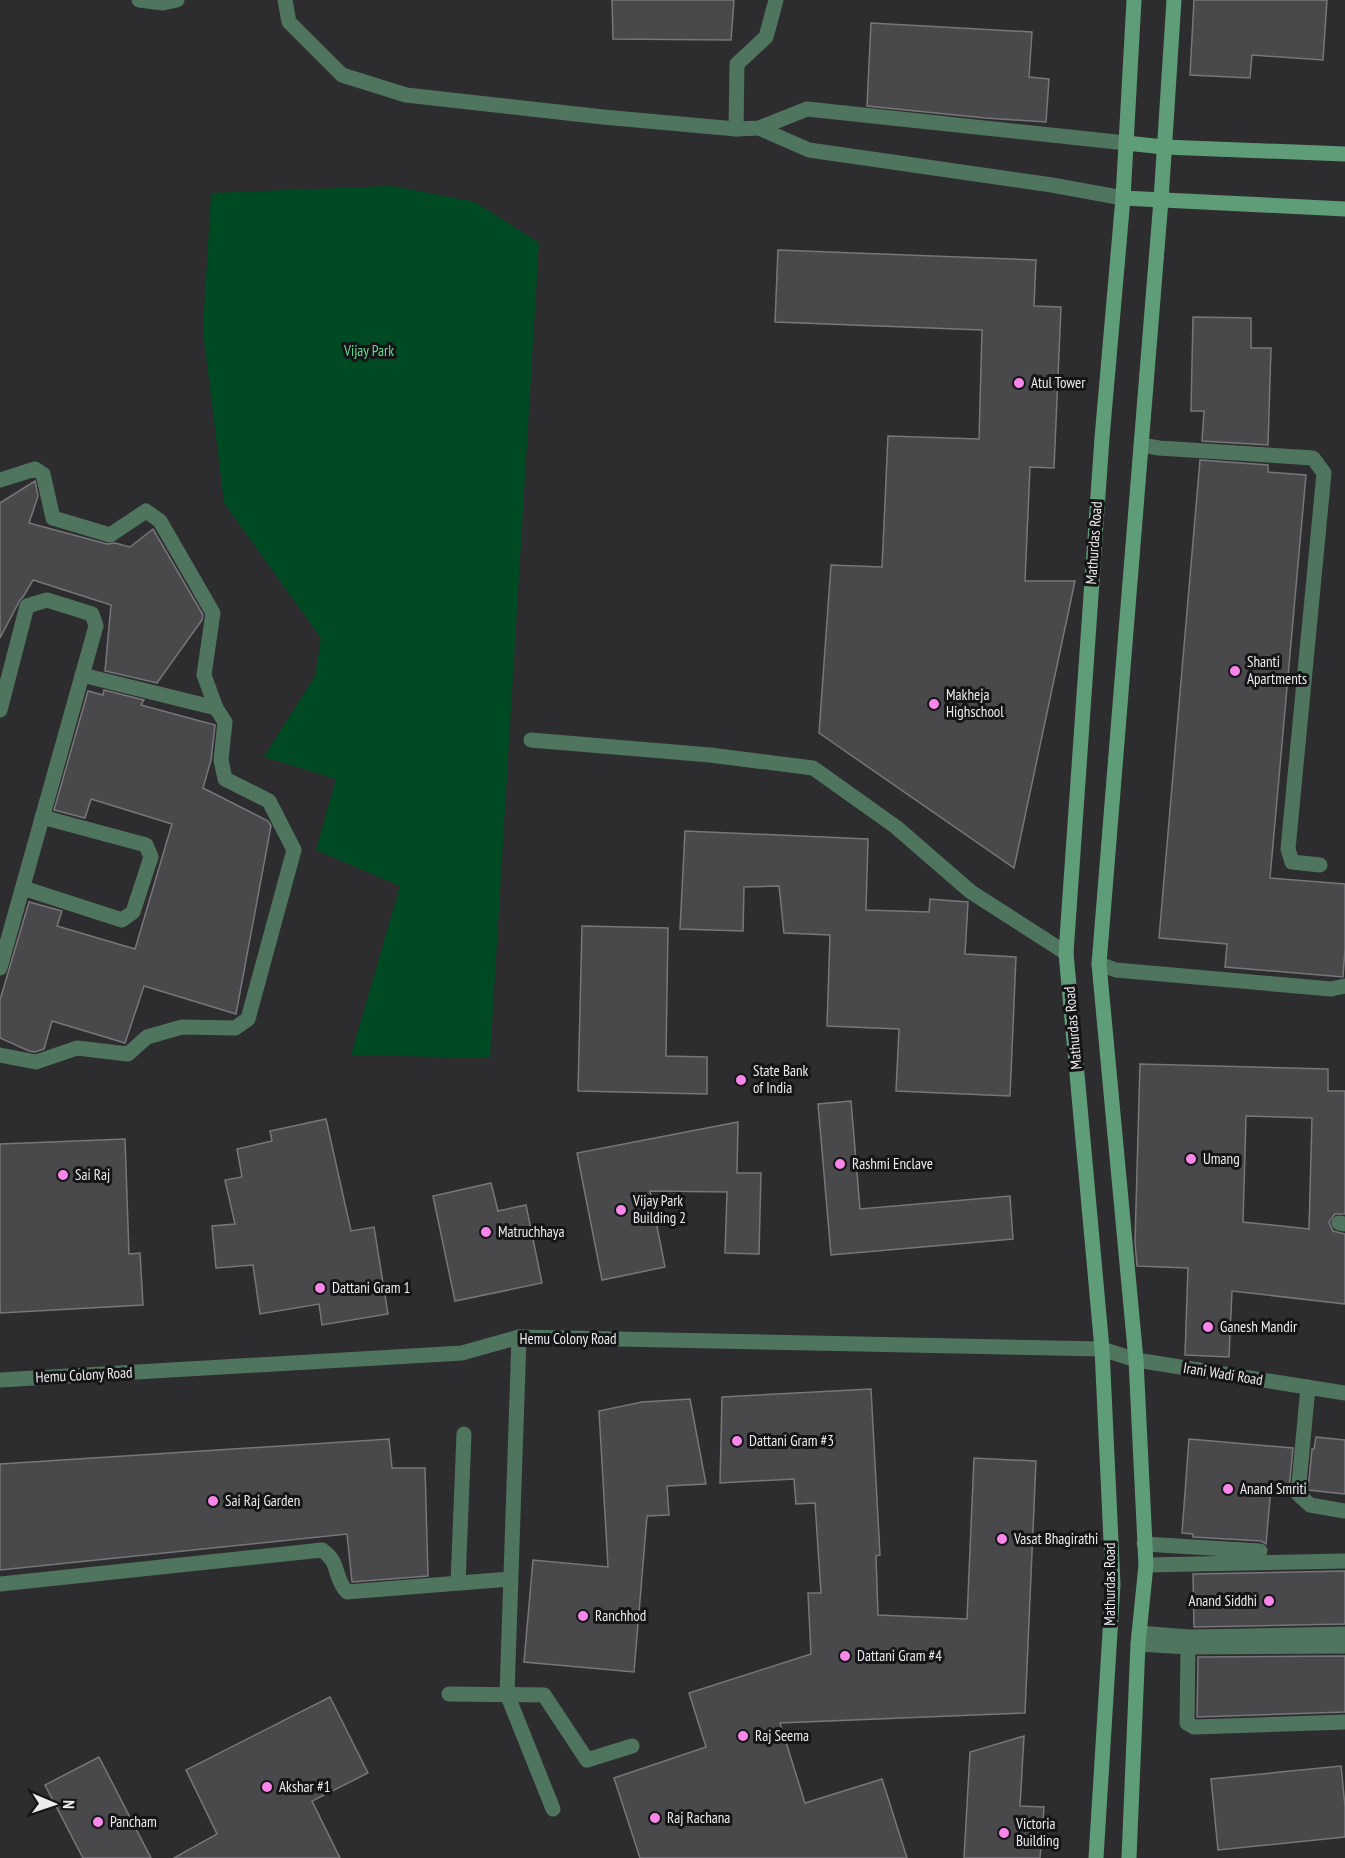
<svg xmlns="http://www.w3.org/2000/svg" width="1345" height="1858" font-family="'PT Sans Narrow',sans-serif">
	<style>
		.green { fill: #004a23 }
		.building { fill: #49494c; stroke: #77777b; stroke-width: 1.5; fill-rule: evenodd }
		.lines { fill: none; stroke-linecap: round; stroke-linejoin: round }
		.street { stroke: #4f755e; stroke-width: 15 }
		.secondary { stroke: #5f9d79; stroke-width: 15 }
		.poi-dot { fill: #f987e9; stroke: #151416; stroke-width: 2 }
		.labels { text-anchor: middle; stroke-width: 6; stroke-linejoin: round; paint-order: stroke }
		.park-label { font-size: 15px; fill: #64dc8e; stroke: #151416 }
		.poi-label { font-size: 15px; fill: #ecebed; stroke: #151416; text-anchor: start }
		.street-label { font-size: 15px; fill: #ecebed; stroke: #151416 }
	</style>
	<rect width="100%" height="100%" fill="#2d2c2e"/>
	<!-- green -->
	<path class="green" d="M392,186L475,202L539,243L490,1058L351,1055L400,886L316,850L336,779L264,757L315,676L321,638L224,503L203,331L211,193Z"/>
	<!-- building -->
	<g class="building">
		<path d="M612,0H734L731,40L613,39Z"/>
		<path d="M1194,0H1327L1323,60L1252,55L1250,78L1190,75Z"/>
		<path d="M871,23L1032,32L1029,77L1049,79L1046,122L985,118L867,106Z"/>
		<path d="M778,250L1036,260L1034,306L1061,307L1054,468L1030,467L1025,581H1075L1014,868L819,733L831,565L882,567L888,436L979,439L982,330L775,322Z"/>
		<path d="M1193,317L1251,318V348H1271L1268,445L1202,441L1204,411H1191Z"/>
		<path d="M1200,460L1268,465V472L1306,475L1270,878L1345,884V949L1343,977L1225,967L1227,944L1159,938Z"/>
		<path d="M35,481L38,496L29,523L107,544L115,543L130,547L153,529L203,615L202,620L157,683L105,671L111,605L33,580L23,597L20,600L0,638V503Z"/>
		<path d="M104,690L144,700L141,705L215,725L211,760L203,788L268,821L271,826L236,1014L144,986L125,1043L52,1021L44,1049L35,1052L29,1051L0,1038V1000L29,902L62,911L57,926L135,949L172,824L91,799L85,818L54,810L88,691L103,695Z"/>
		<path d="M685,831L868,839L866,910L929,912L930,899L968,902L965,954L1016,957L1010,1096L896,1091L899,1029L827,1026L830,935L784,933L779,886L744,887L743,931L680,929Z"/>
		<path d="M582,926L668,928L666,1056L707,1057V1094L578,1091Z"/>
		<path d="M1140,1064L1328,1069V1091H1345V1214H1335L1329,1222L1333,1231L1345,1234V1304L1232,1291L1229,1357L1185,1355L1188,1268L1137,1266L1135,1242ZM1246,1116L1312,1118L1309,1229L1243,1222Z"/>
		<path d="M851,1101L860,1209L1010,1196L1013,1239L831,1255L818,1104Z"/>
		<path d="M326,1119L351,1231L374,1227L388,1314L322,1325L319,1304L260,1314L253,1265L216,1268L212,1226L235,1224L225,1180L242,1177L237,1149L272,1141L270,1131Z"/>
		<path d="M738,1122L737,1173H761L759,1254L725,1253L727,1192L650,1191L665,1267L602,1280L577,1153Z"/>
		<path d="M125,1139L129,1254L140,1253L143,1305L0,1313V1144Z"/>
		<path d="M491,1183L498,1211L526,1205L542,1283L455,1301L433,1196Z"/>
		<path d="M871,1389L880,1555L876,1556L878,1615L967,1619L974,1458L1036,1461L1025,1713L780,1723L805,1803L882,1779L907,1858H640L614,1778L706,1747L689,1693L811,1654L808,1593H821L815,1503L796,1504L794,1479L720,1483L722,1397Z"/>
		<path d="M690,1399L706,1484L667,1486L669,1515L647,1516L634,1672L524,1662L533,1560L608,1567L599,1411L642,1402Z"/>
		<path d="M1316,1437L1345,1440V1494L1308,1490L1312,1449H1314Z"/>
		<path d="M389,1439L392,1468H425L428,1576L352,1582L347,1534L0,1570V1464Z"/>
		<path d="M1189,1439L1293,1448L1289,1489L1271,1487L1266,1544L1261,1541L1193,1537V1534L1182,1533Z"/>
		<path d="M1345,1571V1624L1194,1627L1193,1574Z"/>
		<path d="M1345,1656V1712L1197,1717L1198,1657Z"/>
		<path d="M330,1697L368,1773L312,1801L340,1858H174L217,1834L186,1770Z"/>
		<path d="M1024,1736L1020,1806L1044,1807L1040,1858H964L970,1752Z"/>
		<path d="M99,1757L151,1858H83L45,1785Z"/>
		<path d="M1341,1766L1345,1806V1837L1218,1850L1211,1779Z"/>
	</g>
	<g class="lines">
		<!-- street -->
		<g class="street">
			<path d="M139,0L163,3L177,0"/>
			<path d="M285,0L289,22L342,75L406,95L603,117L736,129L759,128L807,109L1126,143"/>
			<path d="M759,128L809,150L1052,185L1123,198"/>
			<path d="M736,129L737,64L766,37L776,0"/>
			<path d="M1141,445L1159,448L1313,458L1324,473L1288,849L1292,862L1320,865"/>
			<path d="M0,480L35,469L43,474L53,518L110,535L146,511L160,521L213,613L204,675L216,708L225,722L221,760L225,779L269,801L294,850L248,1019L235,1028L182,1027L147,1037L128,1054L77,1048L36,1062L0,1055"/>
			<path d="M82,675L216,708"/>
			<path d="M0,710L27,606L47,600L92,614L96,626L0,968"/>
			<path d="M531,740L710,755L813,768L896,827L971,892L1066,953"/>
			<path d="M23,888L122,920L133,912L151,857L146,845L42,817"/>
			<path d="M1099,964L1116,970L1331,989L1345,986"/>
			<path d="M1339,1223L1345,1224"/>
			<path d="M519,1337L507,1694L553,1809"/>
			<path d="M0,1380L462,1353L519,1337L1102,1349L1136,1360L1345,1393"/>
			<path d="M1308,1387L1298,1494L1310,1505L1345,1511"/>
			<path d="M1144,1544L1260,1551"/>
			<path d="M1146,1565L1345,1561"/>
			<path d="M458,1583L464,1434"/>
			<path d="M0,1584L322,1550C341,1563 333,1577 347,1592L510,1579"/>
			<path d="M1139,1633L1189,1637L1345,1634"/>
			<path d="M1138,1644L1188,1647"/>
			<path d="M1345,1646L1188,1647L1187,1723L1194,1727L1345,1722"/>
			<path d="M449,1694L544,1695L587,1760L632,1746"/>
		</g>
		<!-- secondary -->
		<g class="secondary">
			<path d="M1126,143L1164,147L1345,154"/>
			<path d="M1123,198L1345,209"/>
			<path d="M1096,1858L1113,1584L1102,1349L1066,953L1102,438L1123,198L1134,0"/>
			<path d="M1129,1858L1138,1644L1146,1565L1136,1360L1099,964L1161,200L1174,0"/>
		</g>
	</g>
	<!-- markers -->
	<g class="poi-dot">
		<circle cx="1019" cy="383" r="6"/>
		<circle cx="1235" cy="671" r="6"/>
		<circle cx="934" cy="704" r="6"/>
		<circle cx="741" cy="1080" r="6"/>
		<circle cx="1191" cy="1159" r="6"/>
		<circle cx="840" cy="1164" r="6"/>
		<circle cx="63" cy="1175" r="6"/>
		<circle cx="621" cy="1210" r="6"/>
		<circle cx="486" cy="1232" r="6"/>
		<circle cx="320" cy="1288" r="6"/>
		<circle cx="1208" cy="1327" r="6"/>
		<circle cx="737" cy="1441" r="6"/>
		<circle cx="1228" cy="1489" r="6"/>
		<circle cx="213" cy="1501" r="6"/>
		<circle cx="1002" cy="1539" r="6"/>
		<circle cx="1269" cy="1601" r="6"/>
		<circle cx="583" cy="1616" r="6"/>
		<circle cx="845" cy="1656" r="6"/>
		<circle cx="743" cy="1736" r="6"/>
		<circle cx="267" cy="1787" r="6"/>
		<circle cx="655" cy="1818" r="6"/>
		<circle cx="98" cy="1822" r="6"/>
		<circle cx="1004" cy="1833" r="6"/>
	</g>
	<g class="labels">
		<!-- park labels -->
		<g class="park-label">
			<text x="369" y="356">Vijay Park</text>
		</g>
		<!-- poi labels -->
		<g class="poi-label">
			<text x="1031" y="388">Atul Tower</text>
			<text x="1247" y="667">Shanti<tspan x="1247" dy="17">Apartments</tspan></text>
			<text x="946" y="700">Makheja<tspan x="946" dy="17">Highschool</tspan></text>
			<text x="753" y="1076">State Bank<tspan x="753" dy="17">of India</tspan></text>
			<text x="1203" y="1164">Umang</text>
			<text x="852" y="1169">Rashmi Enclave</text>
			<text x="75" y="1180">Sai Raj</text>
			<text x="633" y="1206">Vijay Park<tspan x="633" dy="17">Building 2</tspan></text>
			<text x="498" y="1237">Matruchhaya</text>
			<text x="332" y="1293">Dattani Gram 1</text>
			<text x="1220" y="1332">Ganesh Mandir</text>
			<text x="749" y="1446">Dattani Gram #3</text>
			<text x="1240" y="1494">Anand Smriti</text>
			<text x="225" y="1506">Sai Raj Garden</text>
			<text x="1014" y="1544">Vasat Bhagirathi</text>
			<text x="1257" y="1606" text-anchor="end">Anand Siddhi</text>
			<text x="595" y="1621">Ranchhod</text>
			<text x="857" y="1661">Dattani Gram #4</text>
			<text x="755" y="1741">Raj Seema</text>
			<text x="279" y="1792">Akshar #1</text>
			<text x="667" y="1823">Raj Rachana</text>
			<text x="110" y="1827">Pancham</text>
			<text x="1016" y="1829">Victoria<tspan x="1016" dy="17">Building</tspan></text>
		</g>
		<!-- street labels -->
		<g class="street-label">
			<text transform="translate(1094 543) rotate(-86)" y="5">Mathurdas Road</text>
			<text transform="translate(1073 1028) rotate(-95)" y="5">Mathurdas Road</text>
			<text x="568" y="1344">Hemu Colony Road</text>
			<text transform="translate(1223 1374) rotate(9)" y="5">Irani Wadi Road</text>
			<text transform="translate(84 1375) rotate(-3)" y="5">Hemu Colony Road</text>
			<text transform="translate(1110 1584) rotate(-90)" y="5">Mathurdas Road</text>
		</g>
	</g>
	<!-- north arrow -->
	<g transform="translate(54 1804) rotate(92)" stroke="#151416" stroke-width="4.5" paint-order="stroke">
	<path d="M0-4.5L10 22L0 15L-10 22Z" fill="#ecebed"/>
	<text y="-9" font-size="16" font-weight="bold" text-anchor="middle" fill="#ecebed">N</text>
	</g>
</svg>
